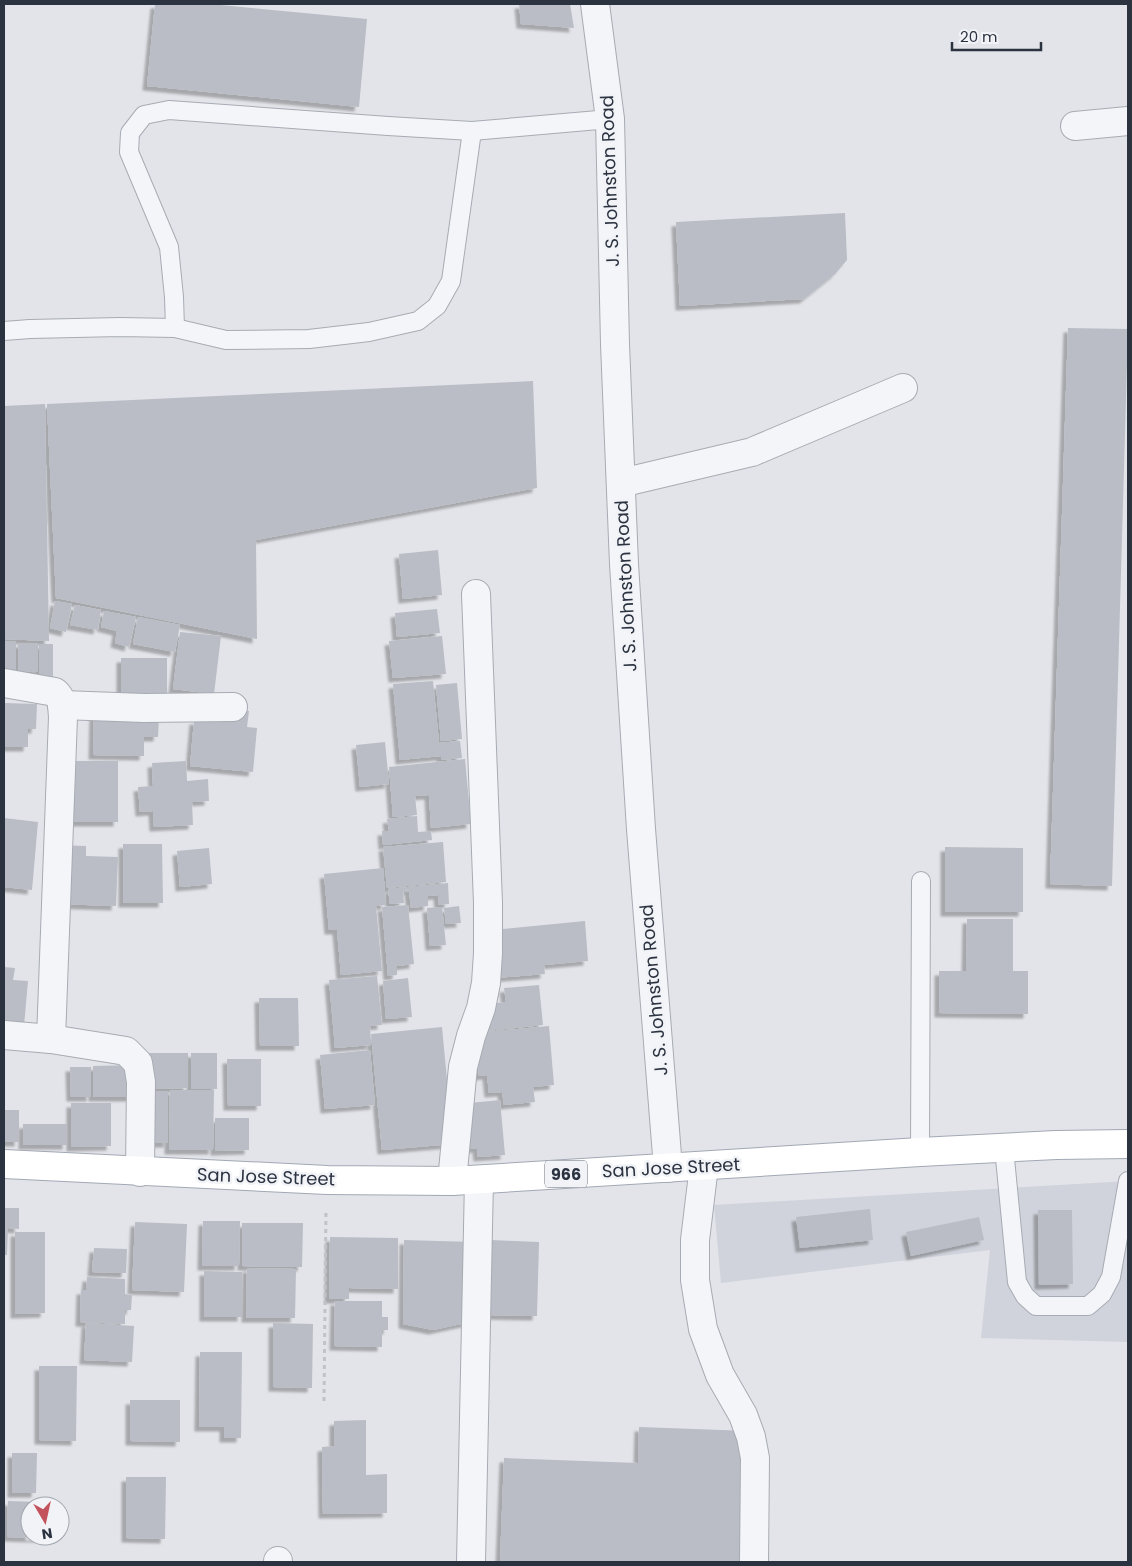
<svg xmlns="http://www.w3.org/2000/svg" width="1132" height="1566" font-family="Poppins,sans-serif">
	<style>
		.built { fill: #d0d3db }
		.building { fill: #babdc5; filter: url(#shadow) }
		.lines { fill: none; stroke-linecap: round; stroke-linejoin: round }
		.lane-casing { stroke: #a7abb3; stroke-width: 20 }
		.street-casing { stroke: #a7abb3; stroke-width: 30 }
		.primary-casing { stroke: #a2a8b4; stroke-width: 30 }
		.path { stroke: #c0c2c8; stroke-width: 3; stroke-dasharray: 4 4; stroke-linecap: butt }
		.lane { stroke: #f4f5f8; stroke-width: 18 }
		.street { stroke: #f4f5f8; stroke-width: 28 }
		.primary { stroke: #fff; stroke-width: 28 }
		.labels { text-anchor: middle; stroke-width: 5; stroke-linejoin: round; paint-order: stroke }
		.shield { fill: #f1f3f7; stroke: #666c77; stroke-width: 1 }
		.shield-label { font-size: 16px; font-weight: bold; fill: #2b3240 }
		.street-label { font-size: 18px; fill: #2b3240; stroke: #f1f3f7 }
	</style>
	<defs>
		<filter id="shadow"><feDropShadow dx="-4.5" dy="4.5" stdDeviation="1" flood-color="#0004"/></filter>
	</defs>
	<rect width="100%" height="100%" fill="#e2e4e9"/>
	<!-- built -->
	<path class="built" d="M1128,1181V1342L981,1338L990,1250L721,1283L714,1205Z"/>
	<!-- building -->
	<g class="building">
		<path d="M155,4H210L367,19L359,107L147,86Z"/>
		<path d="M519,4H570L574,28L521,24Z"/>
		<path d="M845,213L847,260L835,274L804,299L680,306L676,222Z"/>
		<path d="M1068,328L1128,329L1112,886L1050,884Z"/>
		<path d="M533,381L537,488L256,540L257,639L56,598L47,404Z"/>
		<path d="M45,404L49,641L4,639V406Z"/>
		<path d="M438,550L442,595L403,599L399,554Z"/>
		<path d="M55,601L72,604L66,632L50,628Z"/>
		<path d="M75,605L101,610L98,630L70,625Z"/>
		<path d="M437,609L440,633L397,637L395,613Z"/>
		<path d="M104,611L136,617L129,647L115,643L117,631L101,627Z"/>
		<path d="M138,617L180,625L175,652L133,644Z"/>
		<path d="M180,632L221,636L214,694L173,689Z"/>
		<path d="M442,636L446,674L393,678L389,641Z"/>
		<rect x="4" y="641" width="12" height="29"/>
		<path d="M18,643H38V672L18,671Z"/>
		<path d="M39,644H53V680L39,679Z"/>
		<path d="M121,658H167V702L121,707Z"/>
		<path d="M433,681L439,743L460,741L462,758L441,760V756L400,760L393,684Z"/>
		<path d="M457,683L462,739L441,741L436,685Z"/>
		<path d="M4,703L37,704L36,729H28V747H4Z"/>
		<path d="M216,708L249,711L247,727L257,728L253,772L190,766L194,720L214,722Z"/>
		<path d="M94,713L159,715L158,737H144V756L93,755Z"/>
		<path d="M385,742L389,784L360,787L356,745Z"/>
		<path d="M465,759L471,824L431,828L429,795L415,796L417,815L393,817L389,767Z"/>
		<path d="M65,761H118V822H64Z"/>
		<path d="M186,761L187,781L208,779L209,801L192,802L193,825L154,827L153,811L140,812L138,787L153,786L152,763Z"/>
		<path d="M417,816L418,832L431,831L432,840L383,845L382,831H389L387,819Z"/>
		<path d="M4,818L38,822L32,890L4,887Z"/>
		<path d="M443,842L446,882L387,888L383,847Z"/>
		<path d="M123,844H162L163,903H123Z"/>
		<path d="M58,845L86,846V856L118,857L116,906L57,904Z"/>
		<path d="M945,847L1023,848V912H945Z"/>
		<path d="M209,848L212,884L180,887L177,851Z"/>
		<path d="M383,868L386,905L376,906L382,971L341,975L337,930H329L324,874Z"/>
		<path d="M448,883L449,904L439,905L438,895L428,896V906L411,908L409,890L403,891L404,903L390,904L388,889Z"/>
		<path d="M408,905L414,964L397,966V975L388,976L382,907Z"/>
		<path d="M459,906L461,923L446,924L444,908Z"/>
		<path d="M442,907L446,945L430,946L427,908Z"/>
		<path d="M967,919H1013V971H1028V1014L939,1013V971H966Z"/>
		<path d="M585,921L588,961L544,965L545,974L496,978L492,930Z"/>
		<path d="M4,967L15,968L13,980L28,981L24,1026L4,1024Z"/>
		<path d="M377,976L382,1025L370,1026L371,1045L335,1048L329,980Z"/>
		<path d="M408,978L412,1017L386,1019L383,981Z"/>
		<path d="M539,985L543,1025L486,1031L484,1004L506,1002L504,988Z"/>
		<path d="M259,998H298L299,1046H260Z"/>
		<path d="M549,1026L554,1085L533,1087L535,1102L504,1105L502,1092L489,1093L487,1075L479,1076L475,1033Z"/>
		<path d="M442,1027L453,1144L382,1150L371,1034Z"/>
		<path d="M370,1050L375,1105L325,1109L320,1055Z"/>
		<path d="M147,1053H188V1088L147,1089Z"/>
		<rect x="191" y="1053" width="26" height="36"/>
		<path d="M227,1059H261V1106H228Z"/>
		<path d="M136,1065V1097H93V1066Z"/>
		<path d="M70,1067H91V1097H71Z"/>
		<path d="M170,1090H214L213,1150H169Z"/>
		<rect x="143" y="1091" width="25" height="52"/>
		<path d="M500,1100L505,1155L478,1157L477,1148L464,1150L460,1104Z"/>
		<path d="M71,1103H111V1146L71,1147Z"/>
		<rect x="4" y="1110" width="15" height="32"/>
		<path d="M215,1118H249V1150L215,1151Z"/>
		<rect x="23" y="1124" width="44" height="21"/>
		<path d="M4,1208H19V1229L8,1228L7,1255H4Z"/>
		<path d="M870,1209L873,1240L800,1248L796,1217Z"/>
		<path d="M1038,1210H1072L1073,1284L1039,1285Z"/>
		<path d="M979,1217L984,1240L911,1256L906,1232Z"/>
		<path d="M203,1221H240L239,1266H202Z"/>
		<path d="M135,1222L187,1224L184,1292L132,1290Z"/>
		<path d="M242,1223H303L302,1267L242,1266Z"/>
		<path d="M15,1232H45V1313L15,1314Z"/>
		<path d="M330,1237L398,1238V1289L349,1288V1299H329Z"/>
		<path d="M404,1240L473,1242L470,1322L433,1330L403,1324Z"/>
		<path d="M491,1240L539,1242L537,1316L489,1315Z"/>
		<path d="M94,1248L127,1249L126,1273L92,1272Z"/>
		<path d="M247,1268L296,1269L295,1318H246Z"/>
		<path d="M204,1271L242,1272V1317H204Z"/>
		<path d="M87,1277L125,1279V1294L132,1295L131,1310H125V1324L80,1322L81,1290H86Z"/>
		<path d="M335,1301H382V1317H388V1330H382V1347L334,1346Z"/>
		<path d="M86,1323L134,1326L132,1362L84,1360Z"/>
		<path d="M273,1323L313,1324L312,1388L273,1387Z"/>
		<path d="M200,1352H242L241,1438H224V1427H199Z"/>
		<path d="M39,1366H77L76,1441L39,1440Z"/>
		<path d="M130,1400H180V1442L130,1441Z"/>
		<path d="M366,1420V1475L387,1474V1513L323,1514L322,1447L334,1446V1421Z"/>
		<path d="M639,1427L749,1431L744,1562H500L504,1458L638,1463Z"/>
		<path d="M12,1453H37L36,1493H12Z"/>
		<path d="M126,1477H166L165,1539L126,1538Z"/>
		<path d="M8,1501L39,1502V1506H30V1536H39V1538L7,1537Z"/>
	</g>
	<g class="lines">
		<defs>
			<g id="lane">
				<path d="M175,328L174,297L169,247L129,152L130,133L144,115L169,110L388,126L472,131L610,119"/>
				<path d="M4,331L30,329L120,327L175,328L226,340L309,339L369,332L418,321L437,306L451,281L472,131"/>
				<path d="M1004,1148L1017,1282L1025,1296L1036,1306H1088L1102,1294L1111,1277L1128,1181"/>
				<path d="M920,1152L921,881"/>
			</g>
			<g id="street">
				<path d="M595,4L610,119L615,344L624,564L641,829L668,1168"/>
				<path d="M1075,126L1128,121"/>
				<path d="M621,483L752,452L903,388"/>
				<path d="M4,683L55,692C63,699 62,707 63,717L51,1039"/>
				<path d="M62,705L144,708L233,707"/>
				<path d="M4,1035L51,1039L126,1051L138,1063L141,1082L140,1172"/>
				<path d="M704,1166L695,1240V1280L703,1329L720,1375L743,1415L751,1437L755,1458L754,1562"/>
				<path d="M452,1181L463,1067L471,1036L481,1008L486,983L488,953V903L476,594"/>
				<path d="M278,1562V1561"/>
				<path d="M471,1562L479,1180"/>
			</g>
			<path id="primary" d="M4,1164L327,1180L452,1181L920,1152L1056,1145L1128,1144"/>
		</defs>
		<!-- lane casing -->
		<use href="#lane" class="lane-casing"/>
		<!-- street casing -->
		<use href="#street" class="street-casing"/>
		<!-- primary casing -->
		<use href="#primary" class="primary-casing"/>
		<!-- path -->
		<path class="path" d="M324,1401L326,1209"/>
		<!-- lane -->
		<use href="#lane" class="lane"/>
		<!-- street -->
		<use href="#street" class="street"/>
		<!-- primary -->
		<use href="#primary" class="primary"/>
	</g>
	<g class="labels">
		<!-- shield labels -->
		<rect class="shield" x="545" y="1160.5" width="42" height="27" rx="4"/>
		<g class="shield-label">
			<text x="566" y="1180">966</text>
		</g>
		<!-- street labels -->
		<g class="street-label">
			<text transform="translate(610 181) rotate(-92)" y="6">J. S. Johnston Road</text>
			<text transform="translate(626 586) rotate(-93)" y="6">J. S. Johnston Road</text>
			<text transform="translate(654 990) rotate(-95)" y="6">J. S. Johnston Road</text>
			<text transform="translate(671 1168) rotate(-3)" y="6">San Jose Street</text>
			<text transform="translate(266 1177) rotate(2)" y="6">San Jose Street</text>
		</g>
	</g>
	<!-- border -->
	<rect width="1132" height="1566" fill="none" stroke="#2b3240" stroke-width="10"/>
	<!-- north arrow -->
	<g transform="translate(45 1521) rotate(171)"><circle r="24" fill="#f1f3f7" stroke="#a2a6ae"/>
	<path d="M0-4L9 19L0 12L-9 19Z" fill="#c3525c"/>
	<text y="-8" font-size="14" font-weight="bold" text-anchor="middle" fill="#2b3240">N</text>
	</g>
	<!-- scale -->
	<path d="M952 42v8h89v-8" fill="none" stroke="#2b3240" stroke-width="2.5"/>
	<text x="960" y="42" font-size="15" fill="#2b3240" stroke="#f1f3f7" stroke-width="4" paint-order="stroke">20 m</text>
</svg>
